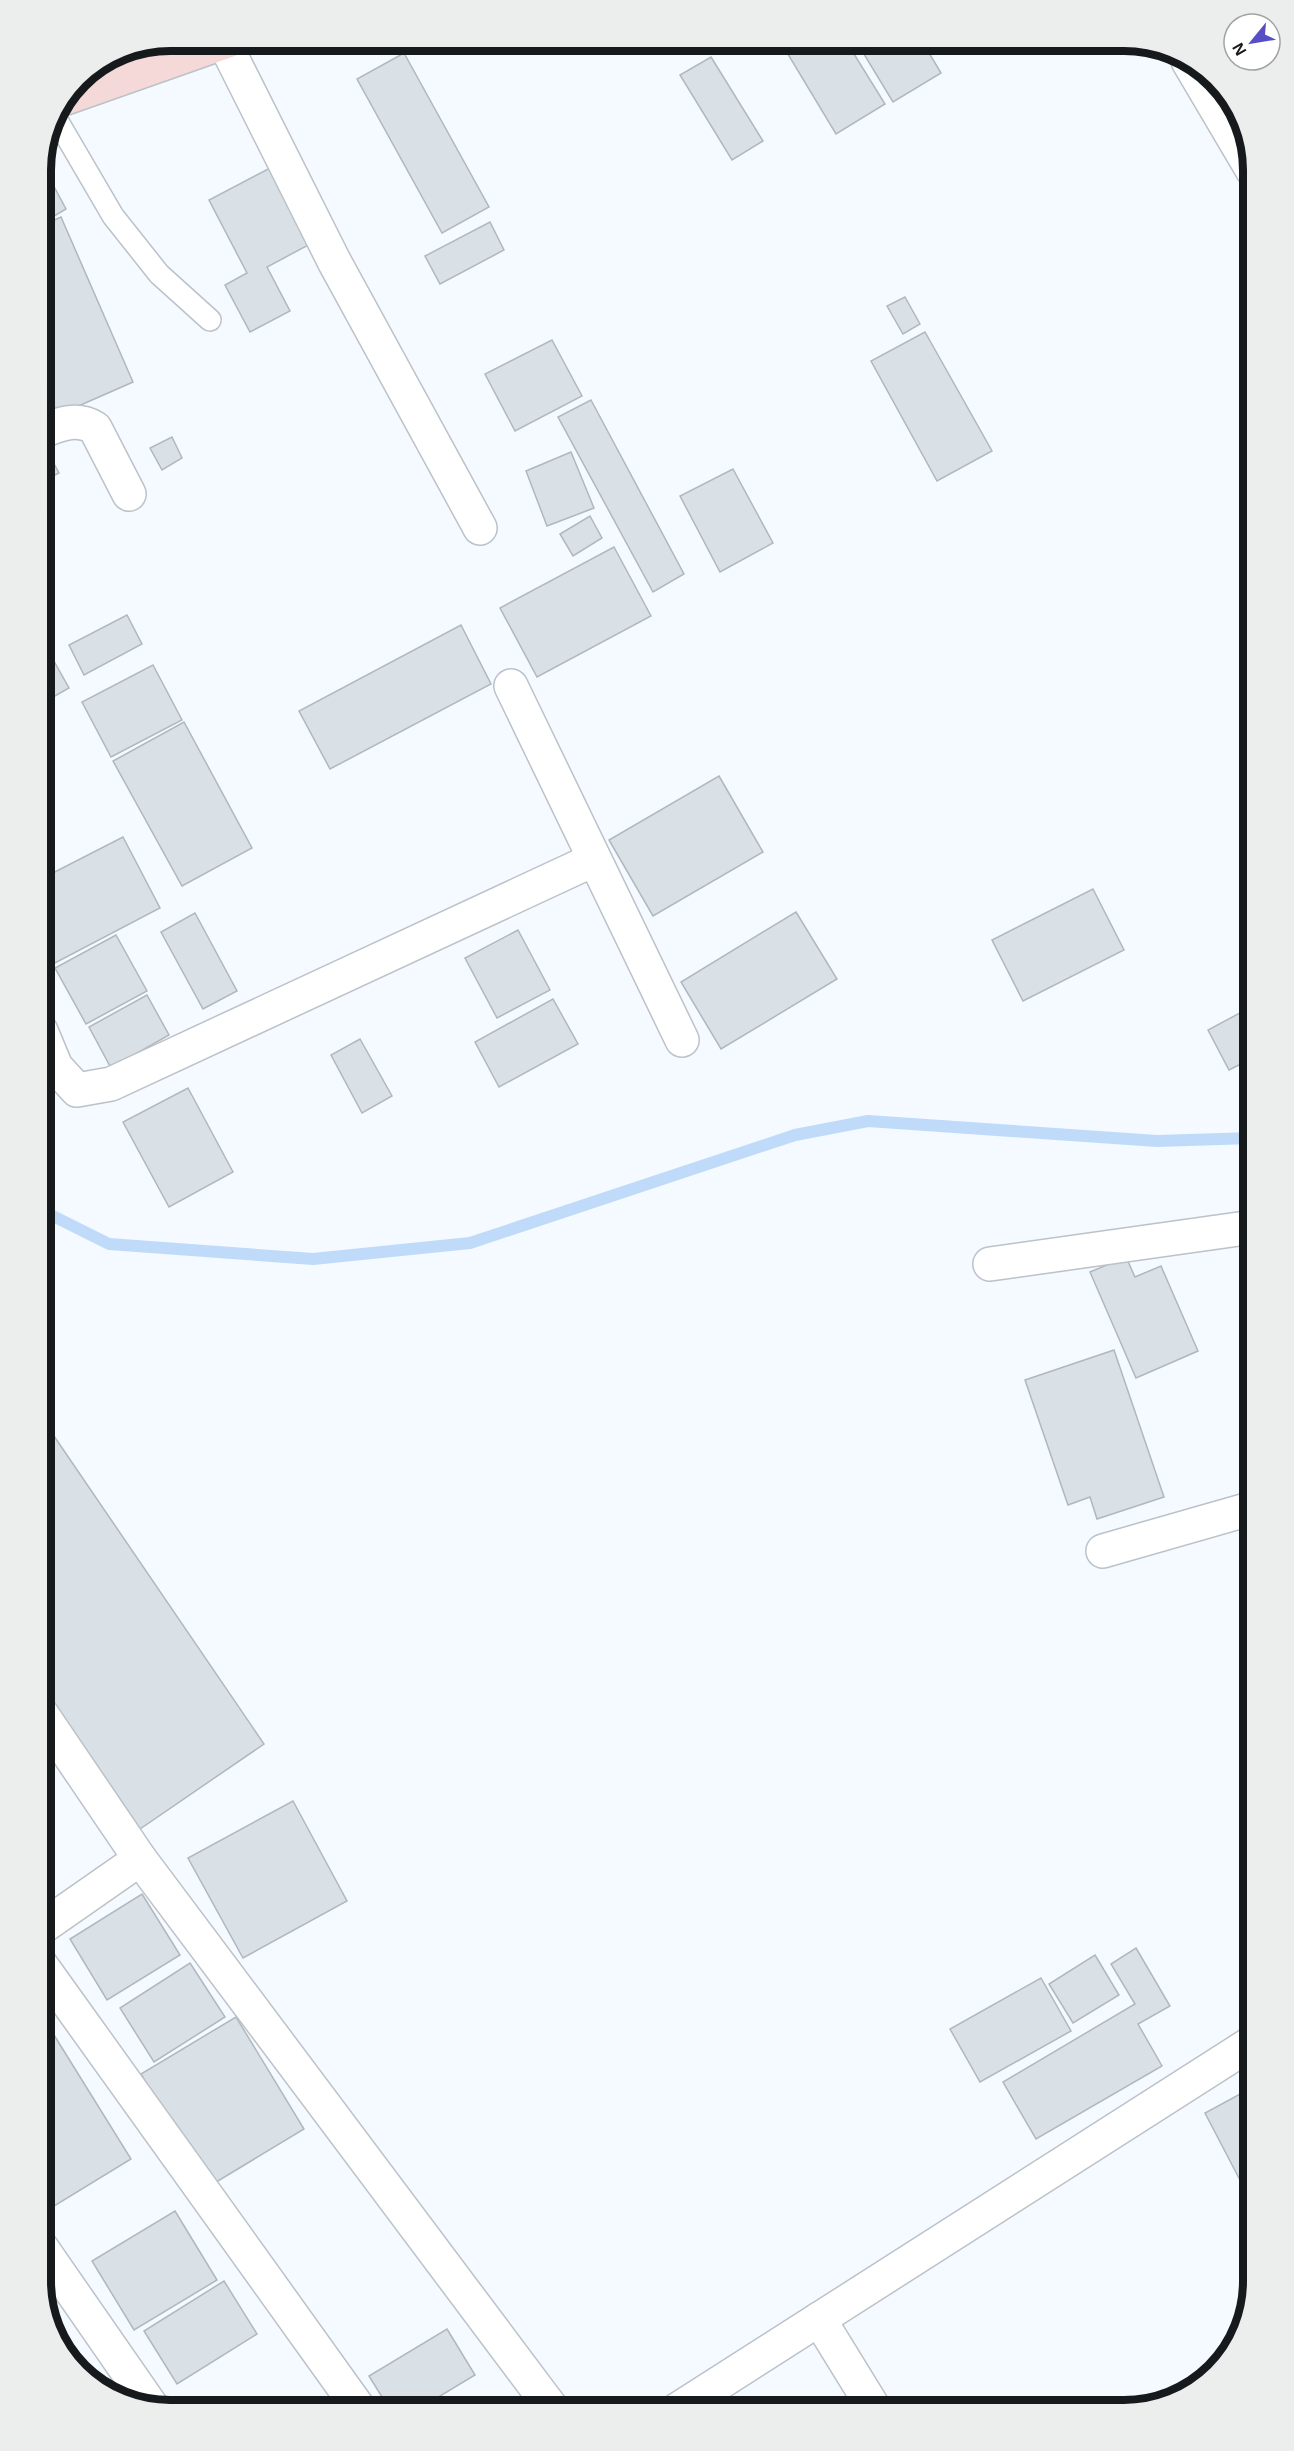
<svg xmlns="http://www.w3.org/2000/svg" width="1294" height="2451" font-family="Arial,sans-serif">
	<style>
		.lines { fill: none; stroke-linecap: round; stroke-linejoin: round }
		.stream { stroke: #c0dbfa; stroke-width: 12 }
		.building { fill: #d9e0e6; stroke: #b1b8bd; stroke-width: 1.5 }
		.service-casing { stroke: #bbc2c8; stroke-width: 24 }
		.minor-casing { stroke: #bbc2c8; stroke-width: 36 }
		.secondary-casing { stroke: #bbc2c8; stroke-width: 36 }
		.service { stroke: #fff; stroke-width: 21 }
		.minor { stroke: #fff; stroke-width: 33 }
		.secondary { stroke: #f4d9d8; stroke-width: 33 }
		.rim { fill: none; stroke: #171a1c; stroke-width: 8 }
	</style>
	<rect width="100%" height="100%" fill="#f4faff"/>
	<g class="lines">
		<!-- stream -->
		<path class="stream" d="M41,1210L109,1244L313,1259L470,1243L795,1135L868,1121L1157,1141L1253,1138"/>
	</g>
	<!-- building -->
	<g class="building">
		<path d="M780,41H846L885,104L836,134Z"/>
		<path d="M856,41H922L941,73L893,102Z"/>
		<path d="M404,53L489,207L442,233L357,79Z"/>
		<path d="M711,57L763,141L732,160L680,75Z"/>
		<path d="M274,166L314,242L267,267L290,311L250,332L225,285L247,273L209,200Z"/>
		<path d="M51,181L66,209L41,224V187Z"/>
		<path d="M61,217L133,382L58,415L41,375V226Z"/>
		<path d="M490,222L504,250L440,284L425,256Z"/>
		<path d="M905,297L920,324L903,334L887,306Z"/>
		<path d="M925,332L992,451L937,481L871,361Z"/>
		<path d="M552,340L582,396L515,431L485,374Z"/>
		<path d="M591,400L684,574L653,592L558,417Z"/>
		<path d="M172,437L182,458L162,470L150,448Z"/>
		<path d="M571,452L594,508L547,526L526,471Z"/>
		<path d="M48,453L59,473L41,482V457Z"/>
		<path d="M733,469L773,543L720,572L680,496Z"/>
		<path d="M590,516L602,538L573,556L560,534Z"/>
		<path d="M614,547L651,616L537,677L500,608Z"/>
		<path d="M127,615L142,644L84,675L69,645Z"/>
		<path d="M461,625L491,684L330,769L299,711Z"/>
		<path d="M41,638L69,688L41,704Z"/>
		<path d="M153,665L182,720L111,757L82,702Z"/>
		<path d="M184,722L252,848L182,886L113,761Z"/>
		<path d="M719,776L763,852L653,916L609,840Z"/>
		<path d="M123,837L160,908L53,964L41,941V879Z"/>
		<path d="M1093,889L1124,950L1023,1001L992,940Z"/>
		<path d="M796,912L837,979L721,1049L681,982Z"/>
		<path d="M195,913L237,991L203,1009L161,932Z"/>
		<path d="M518,930L550,990L497,1018L465,958Z"/>
		<path d="M116,935L147,991L86,1024L55,968Z"/>
		<path d="M147,995L169,1035L111,1068L89,1027Z"/>
		<path d="M553,999L578,1044L499,1087L475,1042Z"/>
		<path d="M1253,1006V1058L1229,1070L1208,1030Z"/>
		<path d="M360,1039L392,1096L362,1113L331,1055Z"/>
		<path d="M188,1088L233,1172L169,1207L123,1122Z"/>
		<path d="M1126,1257L1135,1277L1161,1266L1198,1351L1136,1378L1090,1272Z"/>
		<path d="M1114,1350L1164,1497L1097,1519L1090,1497L1068,1505L1025,1380Z"/>
		<path d="M41,1417L264,1744L140,1829L41,1684Z"/>
		<path d="M293,1801L347,1901L243,1958L188,1858Z"/>
		<path d="M142,1894L180,1955L107,2000L70,1939Z"/>
		<path d="M1136,1948L1170,2006L1138,2024L1162,2066L1036,2139L1003,2082L1135,2004L1111,1964Z"/>
		<path d="M1095,1955L1119,1995L1073,2023L1049,1984Z"/>
		<path d="M190,1963L225,2017L154,2062L120,2008Z"/>
		<path d="M1041,1978L1071,2031L980,2082L950,2029Z"/>
		<path d="M236,2017L304,2129L208,2187L141,2074Z"/>
		<path d="M54,2035L131,2159L46,2211L41,2202V2044Z"/>
		<path d="M1253,2087V2205L1205,2113Z"/>
		<path d="M175,2211L217,2280L134,2330L92,2261Z"/>
		<path d="M224,2281L257,2334L177,2384L144,2331Z"/>
		<path d="M447,2329L475,2375L417,2410H390L369,2376Z"/>
	</g>
	<g class="lines">
		<defs>
			<path id="service" d="M54,115L113,216L159,274L210,320"/>
			<g id="minor">
				<path d="M224,42L334,261L480,528"/>
				<path d="M1188,61L1253,171"/>
				<path d="M41,432C59,424 77,417 95,428L129,494"/>
				<path d="M511,686L682,1040"/>
				<path d="M41,1031L56,1067L77,1090L111,1084L593,860"/>
				<path d="M990,1264L1253,1227"/>
				<path d="M1103,1551L1253,1508"/>
				<path d="M41,1713L140,1859L553,2410"/>
				<path d="M41,1928L140,1859"/>
				<path d="M41,1965L360,2410"/>
				<path d="M41,2247L152,2407"/>
				<path d="M819,2319L875,2410"/>
				<path d="M677,2410L1253,2042"/>
			</g>
			<path id="secondary" d="M66,98L228,41"/>
		</defs>
		<!-- service casing -->
		<use href="#service" class="service-casing"/>
		<!-- minor casing -->
		<use href="#minor" class="minor-casing"/>
		<!-- secondary casing -->
		<use href="#secondary" class="secondary-casing"/>
		<!-- service -->
		<use href="#service" class="service"/>
		<!-- minor -->
		<use href="#minor" class="minor"/>
		<!-- secondary -->
		<use href="#secondary" class="secondary"/>
	</g>
	<!-- crop -->
	<path d="M0 0H1294V2451H0ZM170 51H1124A119 119 0 0 1 1243 170V2281A119 119 0 0 1 1124 2400H170A119 119 0 0 1 51 2281V170A119 119 0 0 1 170 51Z" fill="#eceded" fill-rule="evenodd"/>
	<path class="rim" d="M170 51H1124A119 119 0 0 1 1243 170V2281A119 119 0 0 1 1124 2400H170A119 119 0 0 1 51 2281V170A119 119 0 0 1 170 51Z"/>
	<!-- north arrow -->
	<g transform="translate(1252 42) rotate(240)"><circle r="28" fill="#ffffff" stroke="#a2a3a4" stroke-width="1.5"/>
	<path d="M0-4.5L10 22L0 15L-10 22Z" fill="#574ec6"/>
	<text y="-9" font-size="16" font-weight="bold" text-anchor="middle" fill="#171a1c">N</text>
	</g>
</svg>
